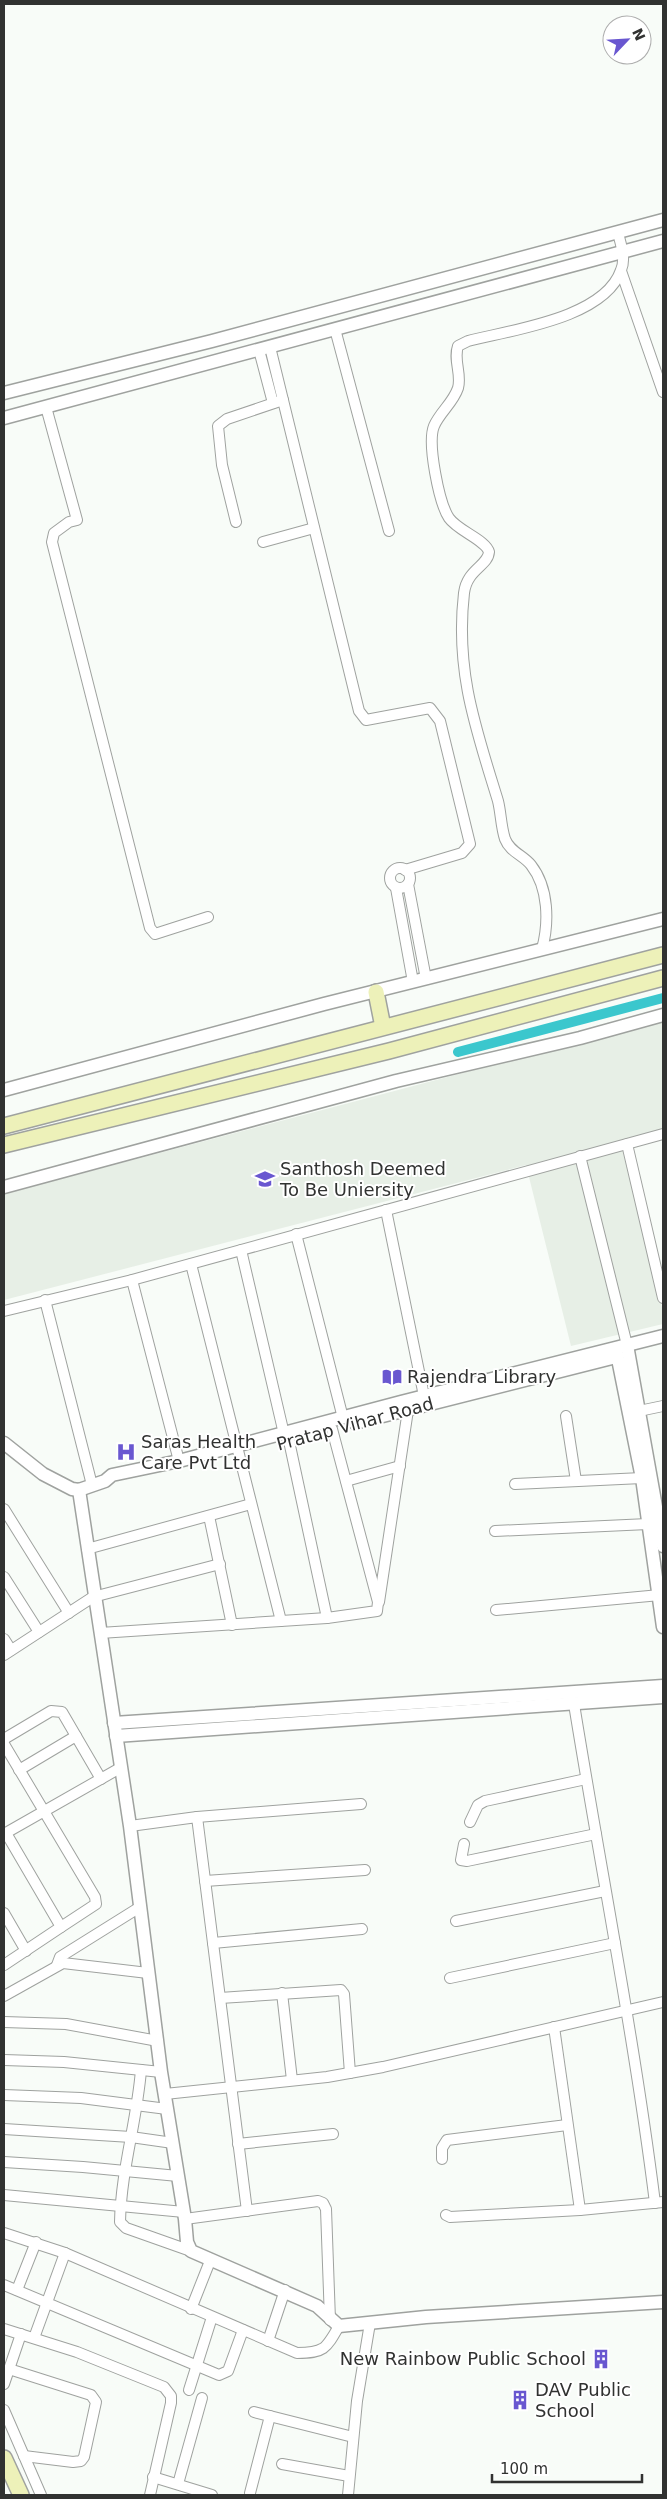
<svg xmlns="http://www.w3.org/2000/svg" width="667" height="2499" font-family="'DejaVu Sans',sans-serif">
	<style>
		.built { fill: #e7efe6 }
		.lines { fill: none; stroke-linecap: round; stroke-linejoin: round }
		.canal { stroke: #3bc7cd; stroke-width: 10 }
		.minor-casing { stroke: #9fa29f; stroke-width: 12 }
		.tertiary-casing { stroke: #9fa29f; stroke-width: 15 }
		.secondary-casing { stroke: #9fa29f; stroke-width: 18 }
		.minor { stroke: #fff; stroke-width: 10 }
		.tertiary { stroke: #fff; stroke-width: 12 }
		.secondary { stroke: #edf1b9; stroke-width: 15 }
		.labels { text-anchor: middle; stroke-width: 4; stroke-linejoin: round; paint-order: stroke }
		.poi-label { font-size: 18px; fill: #313231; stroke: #fff; text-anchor: start }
		.street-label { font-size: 18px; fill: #313231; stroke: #fff }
	</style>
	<rect width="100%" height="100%" fill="#f8fcf8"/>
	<!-- built -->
	<path class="built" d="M663,1020V1129L620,1140L663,1311V1324L571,1346L526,1165L4,1300V1194Z"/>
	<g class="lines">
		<!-- canal -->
		<path class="canal" d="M458,1052L663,998"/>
		<defs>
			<g id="minor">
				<path d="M621,271L663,392"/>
				<path d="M335,329L389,531"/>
				<path d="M270,347L359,711L366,720L430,708L440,721L470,844L462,853L405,870"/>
				<path d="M259,350L273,403"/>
				<path d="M46,407L77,520L69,522L54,533L52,542L150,928L155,934L208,917"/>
				<path d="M236,522L222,465L218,426L227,419L283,400"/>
				<path d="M263,542L314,528"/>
				<circle cx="400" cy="878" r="10"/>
				<path d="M408,884L426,979"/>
				<path d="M396,888L413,982"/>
				<path d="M542,949C549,923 549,888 531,865C523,855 510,852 505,839C501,827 501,813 498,801C476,729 455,671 464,593C467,569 488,566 489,552C486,540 458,531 449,518C439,503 427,443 434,426C440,412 453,403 458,388C462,374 453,360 458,346L468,341C511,330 605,318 621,270C626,258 621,245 618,233"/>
				<path d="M627,1144L663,1298"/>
				<path d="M580,1156L627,1345"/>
				<path d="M386,1210L424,1396"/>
				<path d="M296,1234L343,1418"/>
				<path d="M241,1250L284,1434"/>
				<path d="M191,1264L281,1621"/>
				<path d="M132,1280L179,1461"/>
				<path d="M45,1300L92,1485"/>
				<path d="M4,1311L132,1280L663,1134"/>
				<path d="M639,1411L663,1406"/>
				<path d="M566,1416L576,1481"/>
				<path d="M289,1441L327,1618"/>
				<path d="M346,1481L400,1466"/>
				<path d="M515,1484L642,1478"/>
				<path d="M4,1509L69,1613"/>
				<path d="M209,1516L232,1625"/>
				<path d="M495,1531L648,1524"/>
				<path d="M87,1549L251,1504"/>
				<path d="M4,1577L39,1632"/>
				<path d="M379,1602L408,1410"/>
				<path d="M496,1610L660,1595"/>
				<path d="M100,1633L327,1618L377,1611L378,1602L332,1429"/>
				<path d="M4,1639L11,1650"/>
				<path d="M4,1655L93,1597L220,1564"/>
				<path d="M574,1704C601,1871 634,2036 655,2203"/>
				<path d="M4,1739L51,1711L62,1712L101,1779"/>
				<path d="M4,1744L95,1897L96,1904L61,1927L6,1833"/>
				<path d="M19,1770L76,1736"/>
				<path d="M197,1817L361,1804"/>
				<path d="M470,1822L478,1805L485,1801L586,1779"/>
				<path d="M130,1826L197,1817L247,2211"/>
				<path d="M4,1834L120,1768"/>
				<path d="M464,1844L461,1860L467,1861L596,1834"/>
				<path d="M205,1881L365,1870"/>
				<path d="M4,1913L26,1951"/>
				<path d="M456,1921L605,1891"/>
				<path d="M213,1943L362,1929"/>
				<path d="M4,1965L61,1927"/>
				<path d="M57,1965L60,1957L140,1907"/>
				<path d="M450,1978L615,1943"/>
				<path d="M282,1993L292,2080"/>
				<path d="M4,1996L63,1963L148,1973"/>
				<path d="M220,1998L341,1990L344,1994L350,2073"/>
				<path d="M4,2022L66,2024L158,2041"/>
				<path d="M554,2027L580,2210"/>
				<path d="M4,2060L64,2062L161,2072"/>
				<path d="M141,2070C137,2121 121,2170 120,2222L126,2228L191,2251"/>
				<path d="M165,2094L327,2077L383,2067L663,2002"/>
				<path d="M4,2095L81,2098L167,2109"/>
				<path d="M4,2129L131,2137L173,2143"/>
				<path d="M238,2144L333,2134"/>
				<path d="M442,2159V2148L447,2140L567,2125"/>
				<path d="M4,2162L83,2167L178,2176"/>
				<path d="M4,2195L184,2212"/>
				<path d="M446,2215L450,2217L580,2210L663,2202"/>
				<path d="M185,2219L318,2201L323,2203L326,2209L330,2320"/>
				<path d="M4,2233L65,2253L297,2353C324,2353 326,2349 339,2326"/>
				<path d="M4,2285L219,2375L228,2371L243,2330"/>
				<path d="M17,2290L36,2242"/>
				<path d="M191,2309L210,2261"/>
				<path d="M4,2329L77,2352L164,2387L171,2396V2403L150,2495"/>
				<path d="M34,2338L65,2253"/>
				<path d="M268,2341L285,2290"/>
				<path d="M9,2369L91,2395L96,2402L84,2457L81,2461L73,2462L24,2456"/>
				<path d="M4,2384L21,2334"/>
				<path d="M189,2390L212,2317"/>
				<path d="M4,2410L41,2495"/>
				<path d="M254,2412L353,2437"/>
				<path d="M282,2464L349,2476"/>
				<path d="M153,2477L212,2495"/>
				<path d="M178,2484L202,2398"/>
				<path d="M250,2493L270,2416"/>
				<path d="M348,2495L357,2401L370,2323"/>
			</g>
			<g id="tertiary">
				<path d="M4,393L212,341L663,220"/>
				<path d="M4,418L663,241"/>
				<path d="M4,1090L324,1004L663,919"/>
				<path d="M4,1187L396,1081L580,1038L663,1015"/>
				<path d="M627,1345L663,1546"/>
				<path d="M616,1349L642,1478L663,1627"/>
				<path d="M355,1423L616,1357"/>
				<path d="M4,1443L43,1474L72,1489L79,1490L105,1481L112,1475L179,1461L401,1402L663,1336"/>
				<path d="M79,1490L130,1826L161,2072L185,2219L187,2242L191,2251L317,2306L339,2326L426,2317L663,2302"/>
				<path d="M114,1723L663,1686"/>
				<path d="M116,1736L663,1697"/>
			</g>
			<g id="secondary">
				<path d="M376,992L383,1027"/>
				<path d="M4,1126L663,955"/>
				<path d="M4,1145L389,1051L663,978"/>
				<path d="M4,2458L21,2495"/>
			</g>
		</defs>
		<!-- minor casing -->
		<use href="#minor" class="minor-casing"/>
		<!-- tertiary casing -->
		<use href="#tertiary" class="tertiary-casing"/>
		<!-- secondary casing -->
		<use href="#secondary" class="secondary-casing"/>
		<!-- minor -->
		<use href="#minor" class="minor"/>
		<!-- tertiary -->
		<use href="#tertiary" class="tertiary"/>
		<!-- secondary -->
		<use href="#secondary" class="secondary"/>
	</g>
	<!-- icons -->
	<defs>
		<symbol id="university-bare" viewBox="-9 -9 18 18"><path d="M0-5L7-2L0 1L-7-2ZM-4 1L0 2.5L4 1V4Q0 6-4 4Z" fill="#6957d0" stroke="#fff" stroke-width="2.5" paint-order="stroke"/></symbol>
		<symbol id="library-bare" viewBox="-9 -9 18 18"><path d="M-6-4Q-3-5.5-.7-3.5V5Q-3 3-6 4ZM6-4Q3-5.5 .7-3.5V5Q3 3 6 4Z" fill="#6957d0" stroke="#fff" stroke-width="2.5" paint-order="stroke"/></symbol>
		<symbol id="hospital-bare" viewBox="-9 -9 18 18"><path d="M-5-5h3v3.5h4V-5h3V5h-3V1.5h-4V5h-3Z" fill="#6957d0" stroke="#fff" stroke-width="2.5" paint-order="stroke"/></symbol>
		<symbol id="building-bare" viewBox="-9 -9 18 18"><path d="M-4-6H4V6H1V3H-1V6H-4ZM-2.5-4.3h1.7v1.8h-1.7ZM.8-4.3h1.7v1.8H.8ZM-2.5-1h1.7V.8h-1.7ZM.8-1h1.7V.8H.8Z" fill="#6957d0" stroke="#fff" stroke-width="2.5" paint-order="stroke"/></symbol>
	</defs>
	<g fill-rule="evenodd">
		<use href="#university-bare" x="251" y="1165" width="28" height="28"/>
		<use href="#library-bare" x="378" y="1363" width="28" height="28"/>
		<use href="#hospital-bare" x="112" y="1438" width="28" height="28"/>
		<use href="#building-bare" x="587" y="2345" width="28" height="28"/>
		<use href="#building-bare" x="506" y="2386" width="28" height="28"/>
	</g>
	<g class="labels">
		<!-- poi labels -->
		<g class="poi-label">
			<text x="280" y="1175">Santhosh Deemed<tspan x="280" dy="21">To Be Uniersity</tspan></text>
			<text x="407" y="1383">Rajendra Library</text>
			<text x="141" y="1448">Saras Health<tspan x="141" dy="21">Care Pvt Ltd</tspan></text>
			<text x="586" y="2365" text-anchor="end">New Rainbow Public School</text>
			<text x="535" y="2396">DAV Public<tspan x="535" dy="21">School</tspan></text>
		</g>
		<!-- street labels -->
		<g class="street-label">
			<text transform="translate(355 1424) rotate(-15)" y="6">Pratap Vihar Road</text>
		</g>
	</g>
	<!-- border -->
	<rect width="667" height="2499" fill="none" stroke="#313231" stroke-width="10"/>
	<!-- north arrow -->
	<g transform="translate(627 40) rotate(65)"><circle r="24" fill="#ffffff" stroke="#adadad"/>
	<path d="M0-4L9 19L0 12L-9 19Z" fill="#6957d0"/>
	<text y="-8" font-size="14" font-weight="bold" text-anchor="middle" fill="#313231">N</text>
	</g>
	<!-- scale -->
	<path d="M492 2474v8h150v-8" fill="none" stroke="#313231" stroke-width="2.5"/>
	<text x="500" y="2474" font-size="15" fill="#313231" stroke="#ffffff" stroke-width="4" paint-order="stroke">100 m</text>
</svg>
